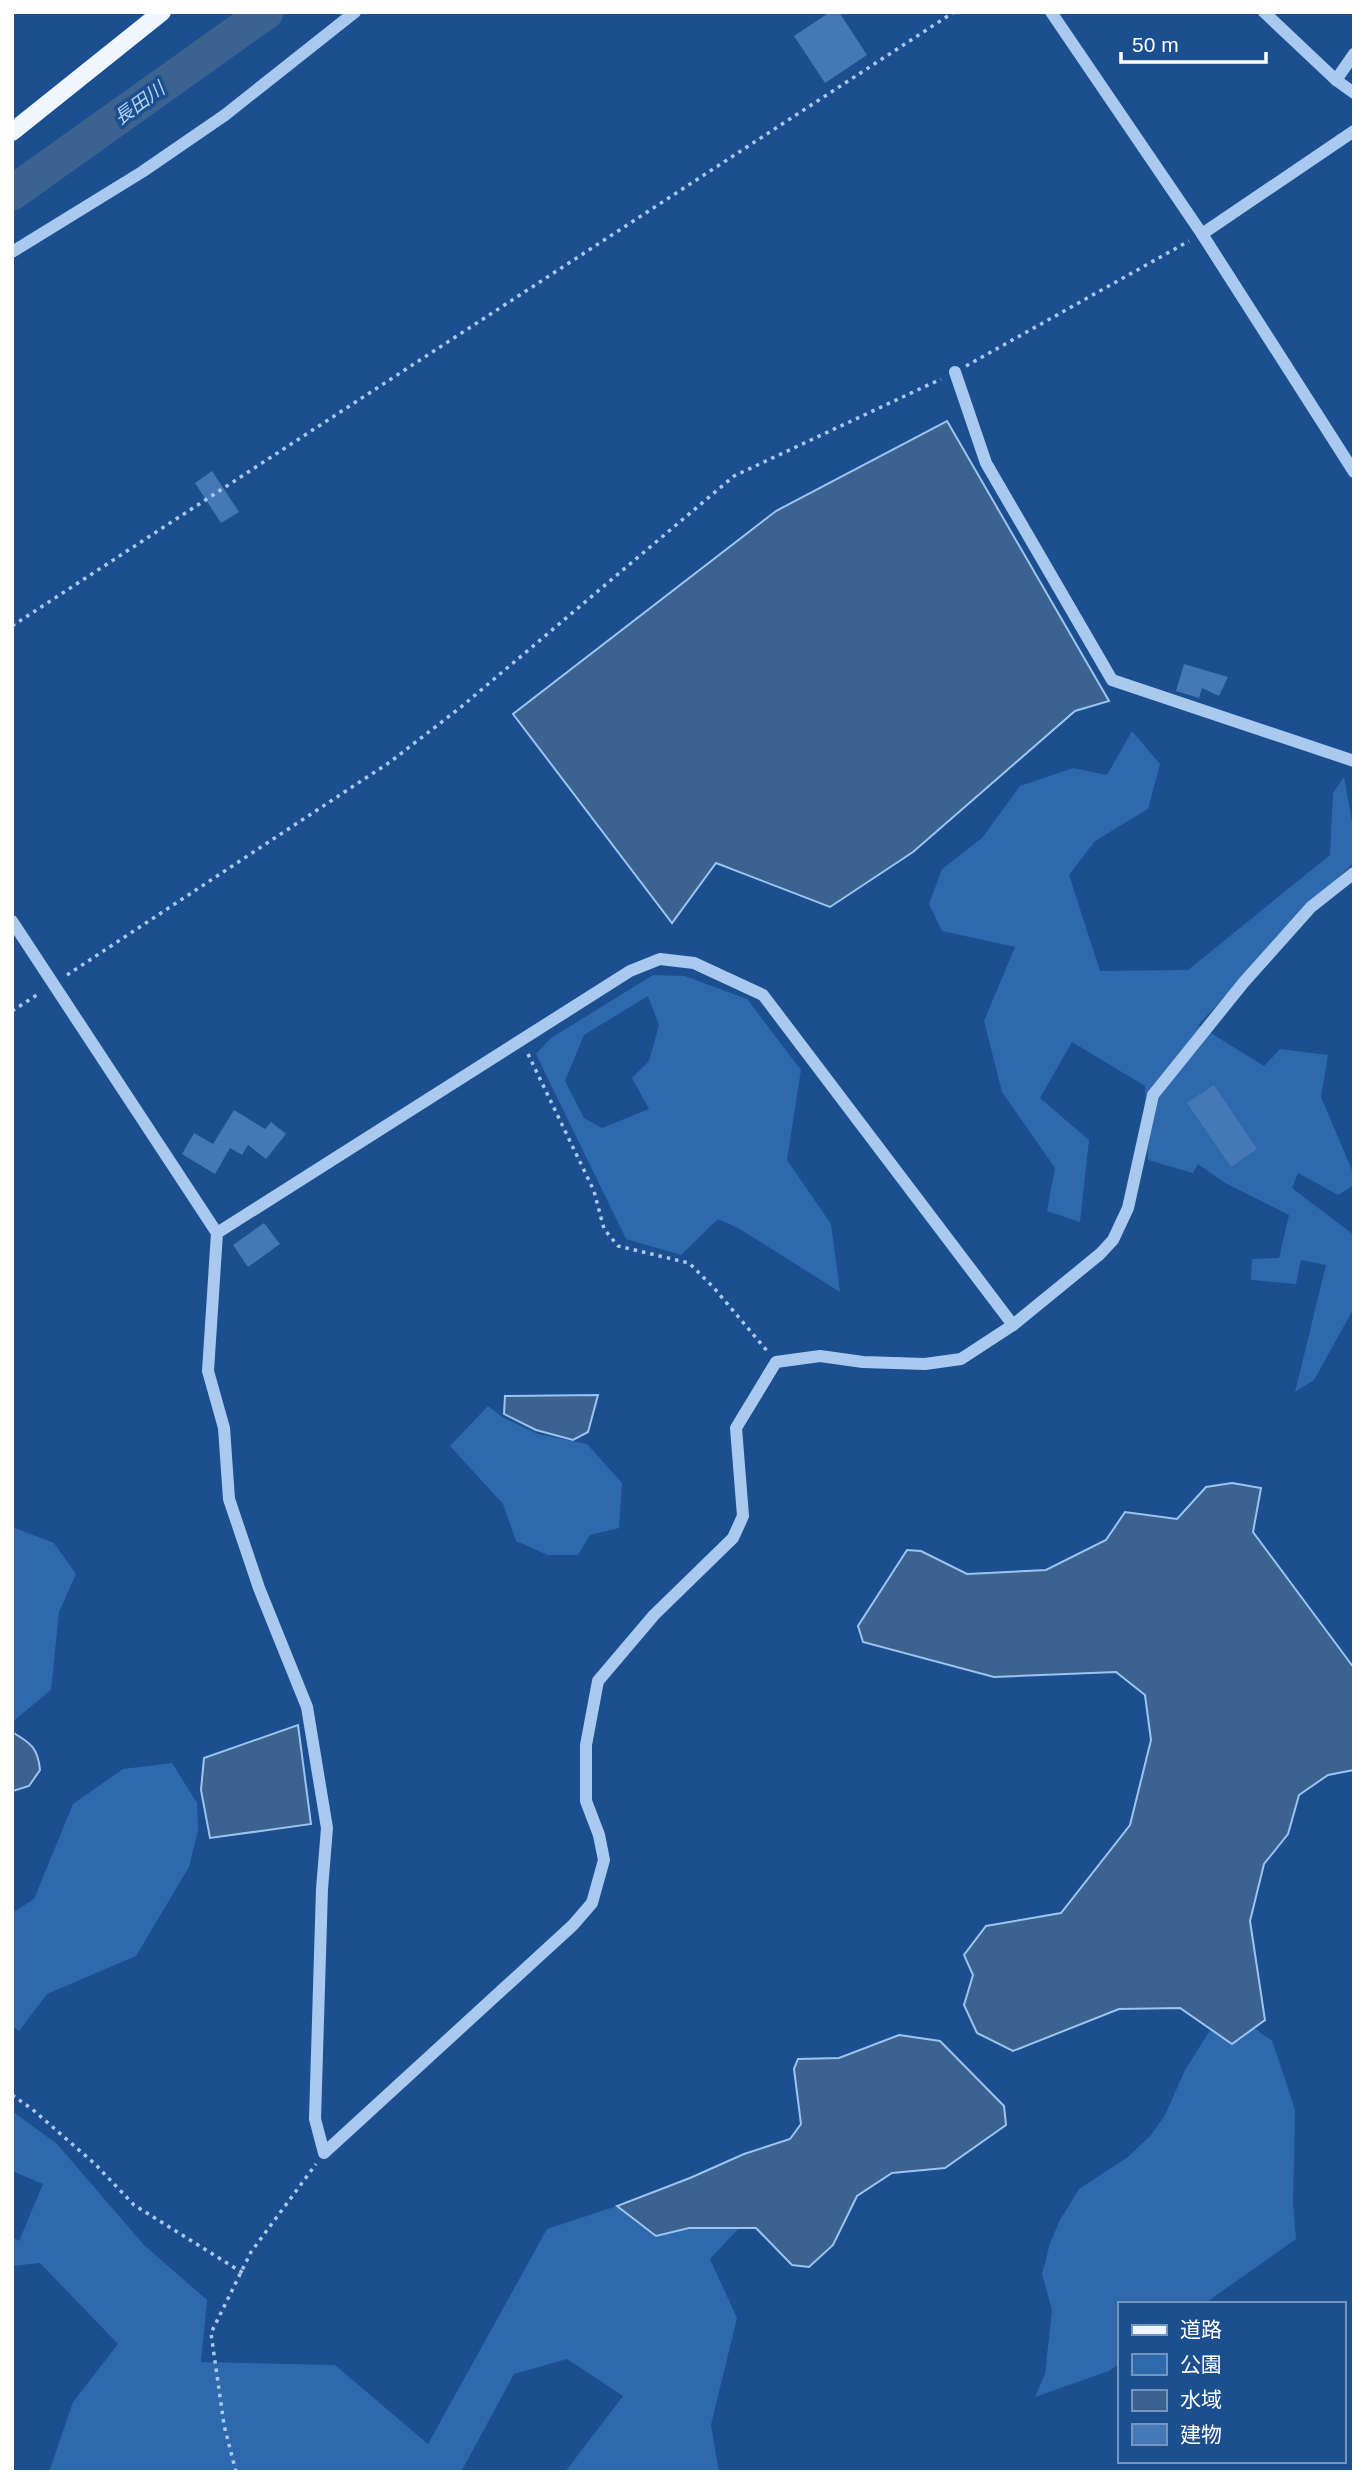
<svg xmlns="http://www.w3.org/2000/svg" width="1366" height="2484" font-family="Arial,'Noto Sans JP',sans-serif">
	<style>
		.green { fill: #2e69ad; fill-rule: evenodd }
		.water { fill: #3c6290; stroke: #9cc4f0; stroke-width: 2 }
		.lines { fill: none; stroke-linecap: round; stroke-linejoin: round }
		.river { stroke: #3c6290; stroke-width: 35 }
		.building { fill: #4478b7 }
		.path { stroke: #a9c9ee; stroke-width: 3.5; stroke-dasharray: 3.5 5; stroke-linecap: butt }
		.minor { stroke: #a9c9ee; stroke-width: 12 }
		.major { stroke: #f0f6ff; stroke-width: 18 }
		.labels { text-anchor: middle; stroke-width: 7; stroke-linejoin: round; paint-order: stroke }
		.water-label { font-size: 19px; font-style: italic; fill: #b5d3f5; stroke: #1b4f8f }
	</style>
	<rect width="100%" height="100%" fill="#1b4f8f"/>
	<!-- green -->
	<g class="green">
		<path d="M1132,731L1160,764L1148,809L1095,841L1069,875L1100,971L1188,970L1330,855L1333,793L1344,777L1354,832V862L1198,1025L1264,1066L1280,1049L1328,1055L1321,1097L1354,1175V1185L1338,1195L1298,1173L1292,1188L1354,1235V1308L1314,1380L1295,1392L1326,1265L1301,1260L1296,1284L1251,1280L1252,1259L1279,1258L1289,1215L1225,1183L1198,1164L1193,1173L1148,1160L1145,1086L1072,1042L1040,1098L1089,1140L1080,1222L1047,1211L1055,1168L1002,1092L984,1021L1015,947L942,931L929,904L942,869L982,838L1020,786L1073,768L1107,775Z"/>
		<path d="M653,975L685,976L747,999L801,1070L787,1160L831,1224L840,1292L738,1228L718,1219L681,1255L626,1239L536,1054L551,1038ZM648,996L659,1025L649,1061L632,1078L649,1109L602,1128L584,1118L565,1081L584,1035Z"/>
		<path d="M488,1406L502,1417L538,1434L587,1444L622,1483L619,1528L590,1535L578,1555H548L516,1541L503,1504L450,1446Z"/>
		<path d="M12,1527L54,1543L76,1574L59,1612L51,1690L12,1722Z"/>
		<path d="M172,1763L197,1803L198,1830L189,1867L136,1956L47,1994L19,2031L12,2026V1913L34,1899L73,1804L123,1769Z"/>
		<path d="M1227,2022H1246L1272,2041L1280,2064L1295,2110L1293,2203L1296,2239L1204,2304H1119V2364L1109,2371L1035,2397L1045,2374L1052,2310L1042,2274L1050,2243L1060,2220L1079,2189L1128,2157L1151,2135L1165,2115L1185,2070L1209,2032Z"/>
		<path d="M12,2111L57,2144L144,2245L207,2300L201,2362L335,2365L428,2444L547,2229L617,2206L657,2236L689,2228H739L710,2259L737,2318L711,2425L719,2472H565L623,2396L567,2359L514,2374L461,2472H49L73,2402L118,2344L40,2263L12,2266V2237L19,2241L43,2184L12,2171Z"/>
	</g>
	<!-- water -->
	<g class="water">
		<path d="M947,421L1109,701L1075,711L913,852L830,907L716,863L672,923L513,714L776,511Z"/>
		<path d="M598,1395L588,1432L573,1440L536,1430L504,1414L505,1396Z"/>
		<path d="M1232,1483L1261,1488L1253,1532L1354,1668V1770L1328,1775L1299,1795L1288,1834L1264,1864L1250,1921L1265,2020L1232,2044L1180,2008L1119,2009L1013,2051L977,2033L964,2005L973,1975L964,1955L986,1926L1061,1913L1130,1825L1151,1740L1145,1695L1116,1672L994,1677L863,1642L858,1626L907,1550L921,1551L967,1574L1046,1570L1106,1540L1125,1512L1177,1519L1206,1487Z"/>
		<path d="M298,1725L311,1824L210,1838L201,1790L204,1758Z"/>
		<path d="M12,1732C31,1743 38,1748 40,1770L29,1786L13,1791Z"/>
		<path d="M899,2035L940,2041L1004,2106L1006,2125L945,2168L892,2173L857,2196L833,2245L809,2267L792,2265L756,2228H689L656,2236L617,2206L690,2178L744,2154L790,2139L801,2124L794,2069L798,2059L839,2058Z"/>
	</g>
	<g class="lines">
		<!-- river -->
		<path class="river" d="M12,193L266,12"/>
	</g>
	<!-- building -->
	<g class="building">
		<path d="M830,12H839L867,55L825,83L794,36Z"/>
		<path d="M212,471L239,512L221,523L195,483Z"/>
		<path d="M1184,664L1228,677L1219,696L1202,688L1199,698L1176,691Z"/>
		<path d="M1214,1085L1257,1149L1231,1167L1187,1103Z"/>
		<path d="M234,1110L265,1129L271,1122L286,1134L266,1159L248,1145L242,1155L230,1148L215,1174L182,1154L194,1133L213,1144Z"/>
		<path d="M264,1223L280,1244L248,1267L233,1245Z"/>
	</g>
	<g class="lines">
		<!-- path -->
		<g class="path">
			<path d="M966,366L1189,241"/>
			<path d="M12,626L954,12"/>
			<path d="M67,975L390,762L461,707L734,476L941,379"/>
			<path d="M12,1011L40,993"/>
			<path d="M528,1054L594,1191L604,1229L618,1246L689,1263L714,1288L768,1352"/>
			<path d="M12,2095L32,2109L95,2164L134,2205L243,2273"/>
			<path d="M236,2472L224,2425L211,2333L251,2252L316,2164"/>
		</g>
		<!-- minor -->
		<g class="minor">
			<path d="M1051,12L1202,234L1354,472"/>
			<path d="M1264,12L1336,80L1354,93"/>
			<path d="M1336,80L1354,54"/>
			<path d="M1202,234L1354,131"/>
			<path d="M12,252L142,172L225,115L355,12"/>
			<path d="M955,372L986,463L1112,680L1354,761"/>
			<path d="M12,921L217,1233L208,1371L224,1428L229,1499L259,1588L307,1707L327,1828L322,1889L315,2119L324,2153L573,1925L592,1903L604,1860L599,1835L586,1801V1745L598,1681L654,1615L733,1538L743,1516L736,1428L776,1362L820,1356L863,1362L925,1364L961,1359L1013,1325L1100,1254L1113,1240L1128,1208L1153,1095L1244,982L1311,907L1354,873"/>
			<path d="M217,1233L630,971L660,959L694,963L763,995L1013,1325"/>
		</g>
		<!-- major -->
		<path class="major" d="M12,132L162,12"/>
	</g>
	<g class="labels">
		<!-- water labels -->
		<g class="water-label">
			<text transform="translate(139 103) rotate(-36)" y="7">長田川</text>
		</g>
	</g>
	<!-- border -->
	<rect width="1366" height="2484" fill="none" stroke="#ffffff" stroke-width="28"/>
	<!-- legend -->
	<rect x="1118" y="2302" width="228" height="161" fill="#1b4f8f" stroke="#7695bc" stroke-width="2"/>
	<rect x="1132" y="2325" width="35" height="10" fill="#f0f6ff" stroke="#7695bc" stroke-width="2"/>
	<text x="1180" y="2337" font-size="21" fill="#ffffff">道路</text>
	<rect x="1132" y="2354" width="35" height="21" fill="#2e69ad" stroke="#7695bc" stroke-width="2"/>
	<text x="1180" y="2372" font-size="21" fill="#ffffff">公園</text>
	<rect x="1132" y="2390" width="35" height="21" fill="#3c6290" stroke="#7695bc" stroke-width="2"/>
	<text x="1180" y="2407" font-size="21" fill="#ffffff">水域</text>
	<rect x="1132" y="2424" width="35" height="21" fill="#4478b7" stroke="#7695bc" stroke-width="2"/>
	<text x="1180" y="2442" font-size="21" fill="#ffffff">建物</text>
	<!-- scale -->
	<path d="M1121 52v10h145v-10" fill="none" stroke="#ffffff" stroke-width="3.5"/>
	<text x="1132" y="52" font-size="21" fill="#ffffff" stroke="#1b4f8f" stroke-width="5" paint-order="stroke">50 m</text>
</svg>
